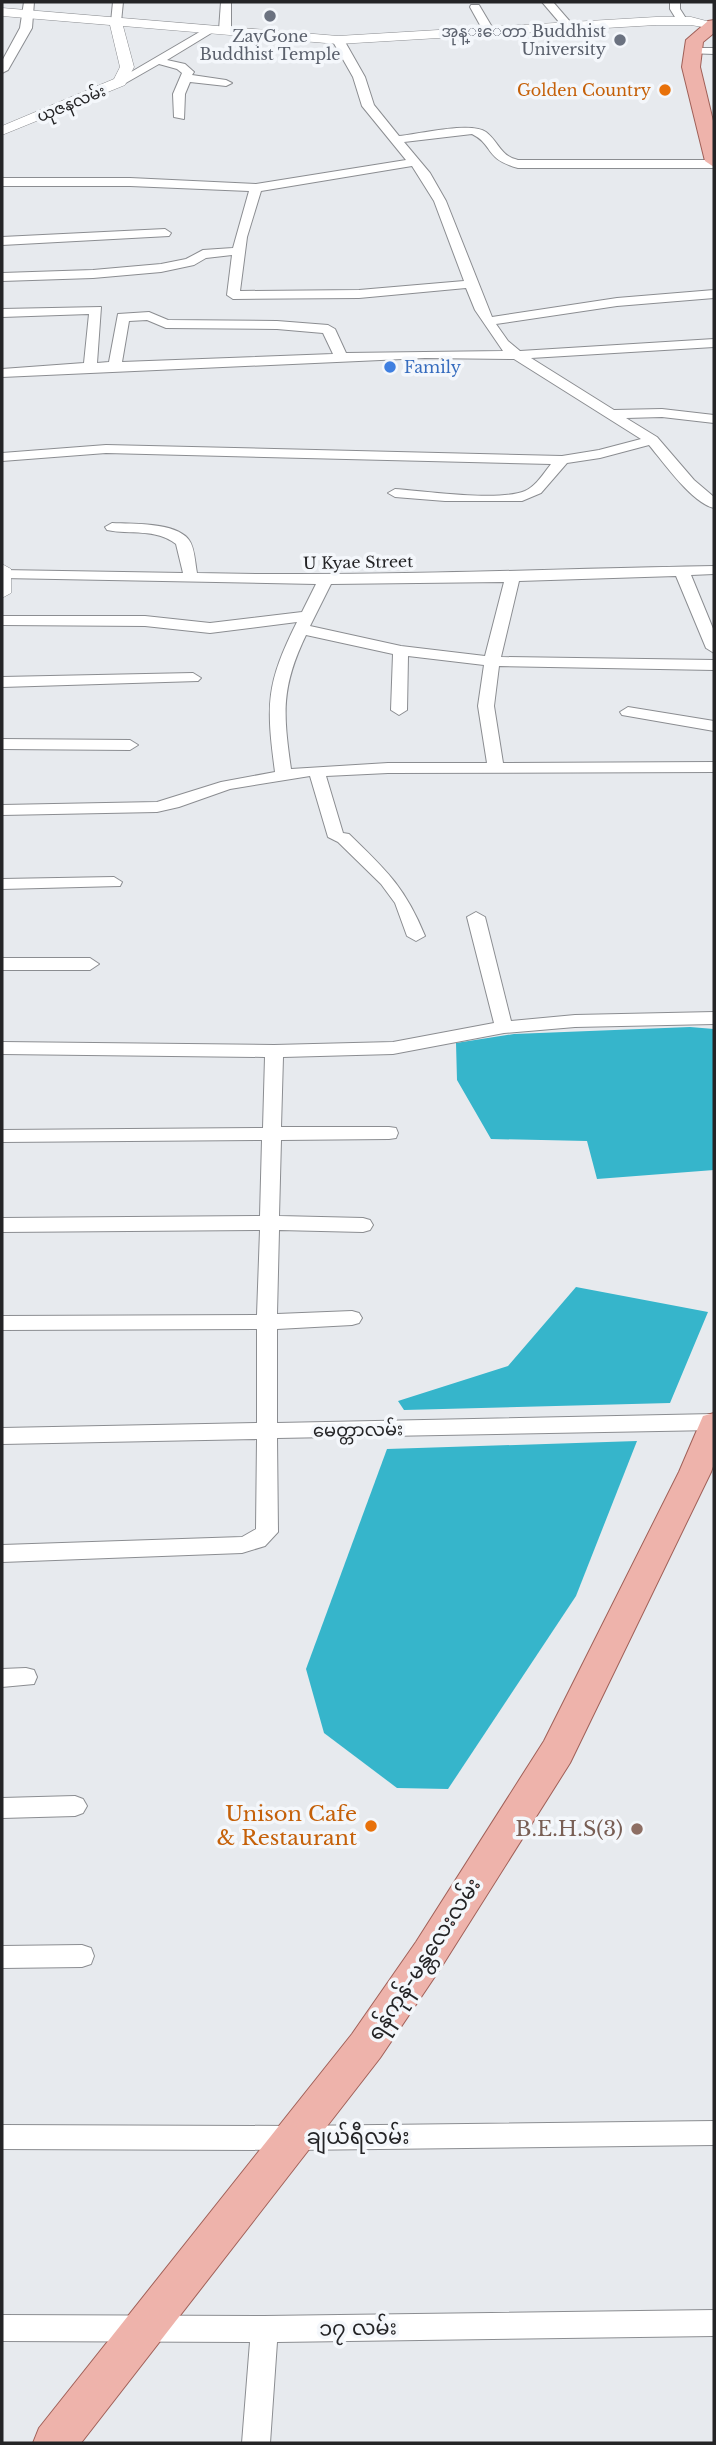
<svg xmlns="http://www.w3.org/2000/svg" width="716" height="2445" font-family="'Libre Baskerville','Noto Sans Myanmar',serif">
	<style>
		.water { fill: #36b5cb }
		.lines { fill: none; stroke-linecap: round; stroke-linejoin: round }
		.minor-casing { stroke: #8b8d91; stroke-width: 2 }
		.tertiary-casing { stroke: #8b8d91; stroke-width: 1 }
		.primary-casing { stroke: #a06058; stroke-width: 2 }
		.minor { fill: #fff; fill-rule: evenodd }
		.tertiary { fill: #fff; fill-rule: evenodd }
		.primary { fill: #eeb3ab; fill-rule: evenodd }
		.worship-dot { fill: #6b7280; stroke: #f4f7fb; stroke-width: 2.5 }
		.food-dot { fill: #e8710a; stroke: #f4f7fb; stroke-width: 2.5 }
		.shop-dot { fill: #3f7fe0; stroke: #f4f7fb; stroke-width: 2.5 }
		.education-dot { fill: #8d6e63; stroke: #f4f7fb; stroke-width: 2.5 }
		.labels { text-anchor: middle; stroke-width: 7; stroke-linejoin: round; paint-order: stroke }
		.far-worship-label { font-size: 16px; fill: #5b616d; stroke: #f4f7fb; text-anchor: end }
		.far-food-label { font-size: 16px; fill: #c56008; stroke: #f4f7fb; text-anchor: end }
		.far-street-label { font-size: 16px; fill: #242426; stroke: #f4f7fb }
		.far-shop-label { font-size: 16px; fill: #366cbe; stroke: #f4f7fb; text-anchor: start }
		.street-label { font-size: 18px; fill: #242426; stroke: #f4f7fb }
		.near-food-label { font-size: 21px; fill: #c56008; stroke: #f4f7fb; text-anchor: end }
		.near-education-label { font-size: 21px; fill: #785e54; stroke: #f4f7fb; text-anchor: end }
		.near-street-label { font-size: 21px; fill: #242426; stroke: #f4f7fb }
	</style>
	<rect width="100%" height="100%" fill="#e7eaee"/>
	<!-- water -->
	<g class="water">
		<path d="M690,1027L714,1029V1170L597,1179L587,1141L491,1139L457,1080L456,1043L514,1034Z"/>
		<path d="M576,1287L708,1312L670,1403L404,1410L398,1401L508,1366Z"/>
		<path d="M637,1441L576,1596L448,1789L397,1788L324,1733L306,1669L387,1449Z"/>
	</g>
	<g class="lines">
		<defs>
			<g id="minor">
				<path d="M24,2H34L32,28L8,70L2,73V61L20,28Z"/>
				<path d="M113,2H123L121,22L116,25L111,22Z"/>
				<path d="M221,2H231V30L225,33L219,30Z"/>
				<path d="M542,2H553L573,25V29H565Z"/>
				<path d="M670,2H680V9L687,20L686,22H678L670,9Z"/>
				<path d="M471,5H479L495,32L493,34H485L470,7Z"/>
				<path d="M208,27L218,29L167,60L185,64L194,72L192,75L226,80L232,83L226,86L190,82L185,94L184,119L174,117L173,94L182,73L177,69L159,64L124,84L114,82Z"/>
				<path d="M338,37L344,40L365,77L374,105L399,136C419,134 471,121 486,132C499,142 500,156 518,160H714V168H518C484,159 494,145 472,134L404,142L430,173L446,201L492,317L617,298L714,290V298L617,306L496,324L508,341L520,351L714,339V347L531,358L614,410L662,409L714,415V423L662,417L626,418L657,437L694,480L714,497V508C692,503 664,463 649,445L600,458L567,463L541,493L522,501H445L395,497L388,493L395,489C426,491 498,502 525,491C536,486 544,473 551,464L106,453L2,461V453L106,445L562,456L599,450L641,439L514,359L425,358L2,377V369L84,363L89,314L2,317V309L101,307L97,363L109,362L118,314L149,312L168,320L277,321L328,325L335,329L346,353L503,351L475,310L466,288L359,298L233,299L227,295L232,255L206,258L194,265L161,272L93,278L2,281V273L93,270L161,264L186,259L203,250L233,248L249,191L130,186H2V178H130L256,184L406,160L362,106L353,77L332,40ZM412,166L434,201L464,281L359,290L240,291L247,237L261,191ZM147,320L166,328L277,329L323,333L333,354L122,362L129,321Z"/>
				<path d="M691,48H714V54L687,53V49Z"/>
				<path d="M165,229L171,233L169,236L2,245V237Z"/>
				<path d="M112,523C132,524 176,522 189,540C195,548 195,564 197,573C370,577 542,569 714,566V574L691,575L714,631V653L706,648L676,576L519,581L501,657L714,660V670L499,666L494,706L503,763L714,762V772L388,773L326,776L343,833L349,834C386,870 405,887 425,936L416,941L407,936L395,903L381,884L338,842L328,837L310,776L230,789L179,807L157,812L2,815V805L157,802L221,782L275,772C266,704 266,684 297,622L210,633L145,626L2,625V616H145L210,623L302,612L316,584L2,578V570L183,573L176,544C156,528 130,535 107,530L105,527ZM504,582L485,656L401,646L310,626L331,584ZM306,635L393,654L391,710L399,715L407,710L408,656L484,665L478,706L487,763H388L291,769C283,713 281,687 306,635Z"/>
				<path d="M193,673L201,678L198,681L2,687V677Z"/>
				<path d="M628,707L714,721V731L622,715L620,712Z"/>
				<path d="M2,739L130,740L138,745L130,750L2,749Z"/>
				<path d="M114,877L122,882L120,886L2,889V879Z"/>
				<path d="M476,912L485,917L511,1021L575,1015L714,1012V1024L575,1027L504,1033L393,1054L283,1057L281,1127H389L396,1128L398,1133L396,1138L389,1139L281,1140L279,1216L363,1218L370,1220L373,1225L370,1230L363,1232L279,1230L277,1314L352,1311L359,1313L362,1318L359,1323L352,1325L277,1329V1423L714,1414V1430L277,1438L278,1532L265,1546L242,1553L2,1562V1545L242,1537L256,1529L257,1439L2,1444V1428L257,1423V1329L2,1330V1316L257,1315L260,1230L2,1232V1218L260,1216L262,1140L2,1142V1130L263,1128L265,1057L2,1054V1042L274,1045L393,1042L494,1023L467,917Z"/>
				<path d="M2,958H90L99,964L90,970H2Z"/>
				<path d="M26,1668L34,1670L37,1677L34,1684L2,1687V1669Z"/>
				<path d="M75,1796L83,1799L87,1806L83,1813L75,1816L2,1818V1798Z"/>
				<path d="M82,1945L91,1948L94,1956L91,1964L82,1967L2,1968V1946Z"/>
				<path d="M714,2121V2145L292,2150L2,2149V2125L292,2126Z"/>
				<path d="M714,2310V2336L277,2342L270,2443H242L250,2342L2,2341V2315L264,2316Z"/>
			</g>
			<g id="tertiary">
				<path d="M2,8L338,36L656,17H691L714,23V29L691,25H656L338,44L123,26L134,67L125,85L2,135V126L114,79L120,67L110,25L2,16Z"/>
				<path d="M2,564L11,569V593L2,598Z"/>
			</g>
			<g id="primary">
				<path d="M714,20V33L703,42L700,67L714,125V167L705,161L682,67L686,40L708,21Z"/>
				<path d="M714,1413V1464L711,1472L570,1763L442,1966L380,2058L81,2443H33L39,2428L352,2034L416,1942L544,1741L679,1472L703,1416Z"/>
			</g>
		</defs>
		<!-- minor casing -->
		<use href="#minor" class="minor-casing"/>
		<!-- tertiary casing -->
		<use href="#tertiary" class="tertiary-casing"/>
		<!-- primary casing -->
		<use href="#primary" class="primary-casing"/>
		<!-- minor -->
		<use href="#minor" class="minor"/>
		<!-- tertiary -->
		<use href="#tertiary" class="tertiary"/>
		<!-- primary -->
		<use href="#primary" class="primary"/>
	</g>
	<!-- markers -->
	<g class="worship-dot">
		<circle cx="270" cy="16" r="7"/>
		<circle cx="620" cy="40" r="7"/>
	</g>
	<g class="food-dot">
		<circle cx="665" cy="90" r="7"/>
		<circle cx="371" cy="1826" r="7"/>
	</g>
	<circle class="shop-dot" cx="390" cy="367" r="7"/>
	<circle class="education-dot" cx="637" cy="1829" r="7"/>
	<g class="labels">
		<!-- far-worship labels -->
		<g class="far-worship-label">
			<text x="606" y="37">အုန္းေတာ Buddhist<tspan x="606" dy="18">University</tspan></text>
			<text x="270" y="42" text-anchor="middle">ZayGone<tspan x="270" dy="18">Buddhist Temple</tspan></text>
		</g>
		<!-- far-food labels -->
		<g class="far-food-label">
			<text x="651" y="96">Golden Country</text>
		</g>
		<!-- far-street labels -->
		<g class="far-street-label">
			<text transform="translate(71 103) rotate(-22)" y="6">ယုဇနလမ်း</text>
			<text transform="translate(358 562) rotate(-1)" y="6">U Kyae Street</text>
		</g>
		<!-- far-shop labels -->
		<g class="far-shop-label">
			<text x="404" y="373">Family</text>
		</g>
		<!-- street labels -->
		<g class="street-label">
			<text transform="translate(358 1430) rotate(-1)" y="6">မေတ္တာလမ်း</text>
		</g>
		<!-- near-food labels -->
		<g class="near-food-label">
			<text x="357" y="1821">Unison Cafe<tspan x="357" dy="24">&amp; Restaurant</tspan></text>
		</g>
		<!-- near-education labels -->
		<g class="near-education-label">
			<text x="623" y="1836">B.E.H.S(3)</text>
		</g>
		<!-- near-street labels -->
		<g class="near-street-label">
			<text transform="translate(424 1959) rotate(-57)" y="7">ရန်ကုန်-မန္တလေးလမ်း</text>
			<text x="358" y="2144">ချယ်ရီလမ်း</text>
			<text transform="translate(358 2328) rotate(-1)" y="7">၁၇ လမ်း</text>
		</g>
	</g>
	<!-- border -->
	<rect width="716" height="2445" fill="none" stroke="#242426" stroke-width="7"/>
</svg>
